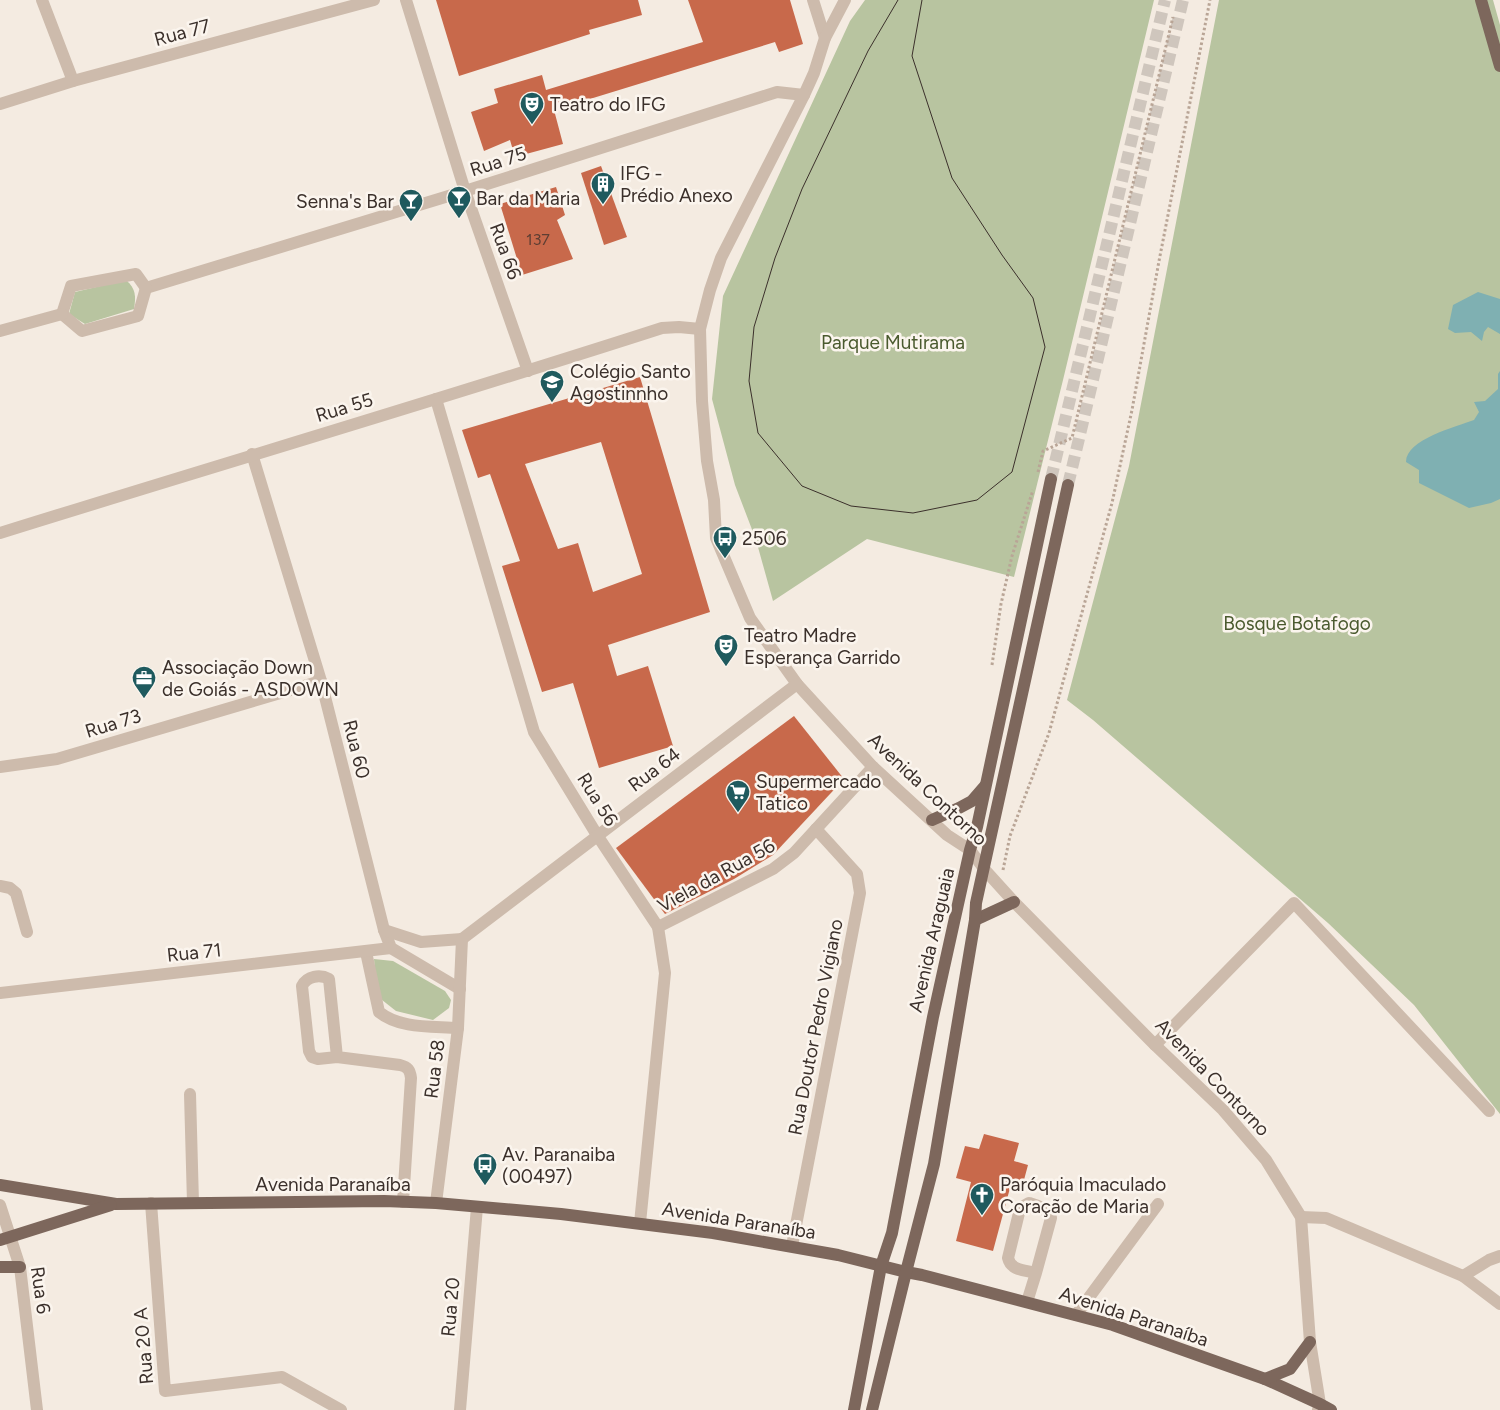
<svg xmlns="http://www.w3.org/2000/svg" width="1500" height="1410" font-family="Figtree,sans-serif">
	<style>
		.green { fill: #b8c4a0 }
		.water { fill: #7fb0b2 }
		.building { fill: #c8694b; fill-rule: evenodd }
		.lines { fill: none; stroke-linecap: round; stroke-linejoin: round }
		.major-tunnel { stroke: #cfc6bd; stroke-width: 12; stroke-dasharray: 12 6; stroke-linecap: butt }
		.path { stroke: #b9a596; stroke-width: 3; stroke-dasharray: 2.5 2.5; stroke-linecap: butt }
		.minor { stroke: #cdbbac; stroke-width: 12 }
		.major { stroke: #7d675c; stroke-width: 12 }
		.tram { stroke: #3b302b; stroke-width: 1 }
		.labels { text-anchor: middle; stroke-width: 5; stroke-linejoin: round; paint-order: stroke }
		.number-label { font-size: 16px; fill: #5e3e33 }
		.street-label { font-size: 19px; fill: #3b302b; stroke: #fbf5ee }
		.poi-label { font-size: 19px; fill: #3b302b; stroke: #fbf5ee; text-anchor: start }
		.park-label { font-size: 19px; fill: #4a5a2e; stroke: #fbf5ee }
	</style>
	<rect width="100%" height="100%" fill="#f4ebe1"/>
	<!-- green -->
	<g class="green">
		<path d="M865,0H1154L1063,380L1014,577L867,539L773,601L756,540L735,485L712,399L723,296L850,21Z"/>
		<path d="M1219,0H1493L1500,25V1114L1414,1005L1328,923L1093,720L1067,700L1129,466Z"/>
		<path d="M126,280C136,289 136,296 134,309L85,324L69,314L75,292Z"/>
		<path d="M374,959L393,961L445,991L451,1000L449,1008L433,1020L396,1011L377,996Z"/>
	</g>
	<!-- water -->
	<g class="water">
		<path d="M1478,292L1500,299V334L1488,327L1484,332L1482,341L1471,332L1455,333L1448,329L1453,305Z"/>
		<path d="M1500,371V499L1491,503L1469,508L1419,483V470L1406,462C1406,439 1456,427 1474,420L1479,412L1474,402L1485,401L1498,389V374Z"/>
	</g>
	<!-- building -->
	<g class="building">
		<path d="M436,0H638L642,15L589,30L590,34L459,76Z"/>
		<path d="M688,0H790L803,44L779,52L775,42L554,110L563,144L515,157L510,140L484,151L471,112L498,103L494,89L542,75L546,90L703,42Z"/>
		<path d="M601,166L627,237L604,245L581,173Z"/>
		<path d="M556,187L565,215L557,220L573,259L522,275L500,204Z"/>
		<path d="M640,377L710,612L608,645L617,676L648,666L673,746L599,768L573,683L542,692L502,566L520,561L490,474L478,478L462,430ZM601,442L642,574L593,592L578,543L558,549L525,464Z"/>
		<path d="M794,716L844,779L773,855L734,879L665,914L616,848Z"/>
		<path d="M984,1134L1019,1143L1014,1161L1028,1165L1021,1191L1010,1188L993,1251L956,1241L971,1182L956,1178L965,1146L979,1149Z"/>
	</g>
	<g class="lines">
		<!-- major-tunnel -->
		<g class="major-tunnel">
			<path d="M1051,479L1165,0"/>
			<path d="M1068,485L1183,0"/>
		</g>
		<!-- path -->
		<g class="path">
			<path d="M1038,472L1043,451L1072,438L1173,17"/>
			<path d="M992,665L1001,604L1012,556L1033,490"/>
			<path d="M1003,870L1010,836L1049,733L1112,503L1132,410L1159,261L1210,0"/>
		</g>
		<!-- minor -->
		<g class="minor">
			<path d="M42,0L73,81"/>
			<path d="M406,0L465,191L528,371"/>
			<path d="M813,0L825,38"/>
			<path d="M845,0L825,38L814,73L804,95L721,258L710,290L700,329L702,401L707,461L714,500L716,538L750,618L797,684L873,767L947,835L970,850L985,870L1014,902L1155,1045L1223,1110L1266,1160L1301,1217L1310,1342L1320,1404L1318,1410"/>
			<path d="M0,104L73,81L374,0"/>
			<path d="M146,288L465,191L777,92L804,95"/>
			<path d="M62,314L82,331L138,316L146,288"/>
			<path d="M62,314L71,286L136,274L146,288"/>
			<path d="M0,331L62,314"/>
			<path d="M436,399L534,732L597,835L658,927L665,973L640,1223"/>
			<path d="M252,454L321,681L384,930L391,948L460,989"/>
			<path d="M0,533C221,464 442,399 662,328L679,327L700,329"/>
			<path d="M0,767L57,759L321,681"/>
			<path d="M0,886L10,888L16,893L27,932"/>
			<path d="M658,927L773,869L794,853L873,767"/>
			<path d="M384,930L421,942L462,939"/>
			<path d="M462,939L797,684"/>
			<path d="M366,952L379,1012C400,1029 432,1026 458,1028"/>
			<path d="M0,993L391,948"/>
			<path d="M1155,1045L1294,903L1489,1111"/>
			<path d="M337,1057L329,979C320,974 307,976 302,986L309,1051L312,1057L318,1059L337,1057L400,1065C408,1067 410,1070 411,1078L403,1202"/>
			<path d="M190,1094L193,1203"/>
			<path d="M151,1203L165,1391L282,1377L341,1410"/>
			<path d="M436,1203L458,1028L462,939"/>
			<path d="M0,1205L20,1267L37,1410"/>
			<path d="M1301,1217L1326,1218L1463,1276L1500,1304"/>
			<path d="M792,1246L860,893L857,874L816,829"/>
			<path d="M1463,1276L1489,1260L1500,1256"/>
			<path d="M1027,1302L1036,1273L1051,1218C1046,1208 1039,1206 1029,1203L1022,1207L1019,1213L1008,1258C1011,1271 1025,1270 1036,1273"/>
			<path d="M1076,1315L1158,1204"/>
			<path d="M460,1410L477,1207"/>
		</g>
		<!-- major -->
		<g class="major">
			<path d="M1481,0L1500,66"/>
			<path d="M932,820L959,808L972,801L985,786"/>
			<path d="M975,920L1014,902"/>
			<path d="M0,1185L116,1204L384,1201L436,1203L561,1214L713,1233L838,1255L906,1272L922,1275L1113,1325L1265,1379L1320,1404L1331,1410"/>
			<path d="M0,1240L111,1205"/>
			<path d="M0,1267H20"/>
			<path d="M1265,1379L1290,1369L1310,1342"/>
			<path d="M854,1410L881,1266L892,1233L933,1017L970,850L977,827L1051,479"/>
			<path d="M872,1410L906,1272L934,1164L975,920L976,903L1068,485"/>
		</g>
		<!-- tram -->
		<path class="tram" d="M898,0L868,51L802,189L775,258L754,327L749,381L758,433L802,486L851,506L913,513L977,500L1012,472L1045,347L1033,298L1002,255L952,178L912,56L922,0"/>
	</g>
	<!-- icons -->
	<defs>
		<symbol id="theatre-pin" viewBox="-11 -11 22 30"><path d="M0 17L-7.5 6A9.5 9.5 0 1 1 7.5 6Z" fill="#1f5a5e" stroke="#fbf5ee"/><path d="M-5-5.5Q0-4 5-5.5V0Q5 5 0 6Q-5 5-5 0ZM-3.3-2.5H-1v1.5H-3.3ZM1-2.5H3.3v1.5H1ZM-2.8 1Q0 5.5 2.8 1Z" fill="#fff"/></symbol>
		<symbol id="building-pin" viewBox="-11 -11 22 30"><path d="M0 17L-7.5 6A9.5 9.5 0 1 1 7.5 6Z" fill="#1f5a5e" stroke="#fbf5ee"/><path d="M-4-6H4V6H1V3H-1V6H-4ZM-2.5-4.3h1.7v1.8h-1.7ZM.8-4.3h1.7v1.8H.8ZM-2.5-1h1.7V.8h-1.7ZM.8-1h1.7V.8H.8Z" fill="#fff"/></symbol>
		<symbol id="bar-pin" viewBox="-11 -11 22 30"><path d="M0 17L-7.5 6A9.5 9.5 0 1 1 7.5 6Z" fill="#1f5a5e" stroke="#fbf5ee"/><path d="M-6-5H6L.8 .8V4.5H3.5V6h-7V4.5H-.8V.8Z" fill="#fff"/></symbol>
		<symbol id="school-pin" viewBox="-11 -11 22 30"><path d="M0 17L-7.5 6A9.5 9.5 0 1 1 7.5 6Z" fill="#1f5a5e" stroke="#fbf5ee"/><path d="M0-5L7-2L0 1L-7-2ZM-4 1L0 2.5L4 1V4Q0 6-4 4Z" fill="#fff"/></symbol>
		<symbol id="bus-pin" viewBox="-11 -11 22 30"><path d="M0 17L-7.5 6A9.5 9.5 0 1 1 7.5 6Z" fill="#1f5a5e" stroke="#fbf5ee"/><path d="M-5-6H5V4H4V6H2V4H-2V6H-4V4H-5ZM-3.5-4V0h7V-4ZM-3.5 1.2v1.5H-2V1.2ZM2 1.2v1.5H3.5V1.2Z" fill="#fff"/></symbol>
		<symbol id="office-pin" viewBox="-11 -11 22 30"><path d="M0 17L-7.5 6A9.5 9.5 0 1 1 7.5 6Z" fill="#1f5a5e" stroke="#fbf5ee"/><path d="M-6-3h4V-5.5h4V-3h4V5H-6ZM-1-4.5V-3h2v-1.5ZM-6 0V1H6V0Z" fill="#fff"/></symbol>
		<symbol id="supermarket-pin" viewBox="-11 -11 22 30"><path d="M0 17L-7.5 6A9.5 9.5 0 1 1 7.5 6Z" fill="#1f5a5e" stroke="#fbf5ee"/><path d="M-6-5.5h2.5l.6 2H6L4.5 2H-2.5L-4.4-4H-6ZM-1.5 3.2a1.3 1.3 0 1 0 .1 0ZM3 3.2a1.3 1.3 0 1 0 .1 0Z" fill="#fff"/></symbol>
		<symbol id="church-pin" viewBox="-11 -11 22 30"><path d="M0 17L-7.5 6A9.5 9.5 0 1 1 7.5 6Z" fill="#1f5a5e" stroke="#fbf5ee"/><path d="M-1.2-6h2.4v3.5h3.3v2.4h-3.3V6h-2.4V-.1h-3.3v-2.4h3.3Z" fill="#fff"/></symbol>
	</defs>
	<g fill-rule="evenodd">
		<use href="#theatre-pin" x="518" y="90" width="28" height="38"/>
		<use href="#building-pin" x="589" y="170" width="28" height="38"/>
		<use href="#bar-pin" x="445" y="184" width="28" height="38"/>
		<use href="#bar-pin" x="397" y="187" width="28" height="38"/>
		<use href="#school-pin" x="538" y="368" width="28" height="38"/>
		<use href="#bus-pin" x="711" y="524" width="28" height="38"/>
		<use href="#theatre-pin" x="712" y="632" width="28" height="38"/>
		<use href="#office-pin" x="130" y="664" width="28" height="38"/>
		<use href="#supermarket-pin" x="724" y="778" width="28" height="38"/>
		<use href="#bus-pin" x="471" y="1151" width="28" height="38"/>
		<use href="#church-pin" x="968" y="1181" width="28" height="38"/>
	</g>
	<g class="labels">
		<!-- number labels -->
		<g class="number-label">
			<text x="538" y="245">137</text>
		</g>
		<!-- street labels -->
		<g class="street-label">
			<text transform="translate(182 32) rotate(-15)" y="7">Rua 77</text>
			<text transform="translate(498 161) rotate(-18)" y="7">Rua 75</text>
			<text transform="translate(506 251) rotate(70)" y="7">Rua 66</text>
			<text transform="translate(344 407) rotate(-17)" y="7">Rua 55</text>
			<text transform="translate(113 723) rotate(-17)" y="7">Rua 73</text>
			<text transform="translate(357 749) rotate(76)" y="7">Rua 60</text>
			<text transform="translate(654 769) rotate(-37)" y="7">Rua 64</text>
			<text transform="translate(928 789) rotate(43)" y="7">Avenida Contorno</text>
			<text transform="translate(598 799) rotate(58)" y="7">Rua 56</text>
			<text transform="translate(716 875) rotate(-29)" y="7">Viela da Rua 56</text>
			<text transform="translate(931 940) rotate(-77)" y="7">Avenida Araguaia</text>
			<text transform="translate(194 952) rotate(-6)" y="7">Rua 71</text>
			<text transform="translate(815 1027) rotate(-79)" y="7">Rua Doutor Pedro Vigiano</text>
			<text transform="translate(434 1069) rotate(-83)" y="7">Rua 58</text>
			<text transform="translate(1213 1077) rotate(46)" y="7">Avenida Contorno</text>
			<text x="333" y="1191">Avenida Paranaíba</text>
			<text transform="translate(739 1220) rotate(9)" y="7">Avenida Paranaíba</text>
			<text transform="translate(41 1290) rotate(82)" y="7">Rua 6</text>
			<text transform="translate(450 1307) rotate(-85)" y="7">Rua 20</text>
			<text transform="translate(1134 1316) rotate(18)" y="7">Avenida Paranaíba</text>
			<text transform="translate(143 1346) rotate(-95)" y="7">Rua 20 A</text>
		</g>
		<!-- poi labels -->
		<g class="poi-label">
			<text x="550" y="111">Teatro do IFG</text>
			<text x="620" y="180">IFG -<tspan x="620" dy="22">Prédio Anexo</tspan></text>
			<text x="476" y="205">Bar da Maria</text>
			<text x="394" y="208" text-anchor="end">Senna's Bar</text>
			<text x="570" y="378">Colégio Santo<tspan x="570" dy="22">Agostinnho</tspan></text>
			<text x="742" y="545">2506</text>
			<text x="744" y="642">Teatro Madre<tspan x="744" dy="22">Esperança Garrido</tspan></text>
			<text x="162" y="674">Associação Down<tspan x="162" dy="22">de Goiás - ASDOWN</tspan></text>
			<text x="756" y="788">Supermercado<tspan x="756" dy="22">Tatico</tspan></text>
			<text x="502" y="1161">Av. Paranaiba<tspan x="502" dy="22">(00497)</tspan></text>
			<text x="1000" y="1191">Paróquia Imaculado<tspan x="1000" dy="22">Coração de Maria</tspan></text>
		</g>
		<!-- park labels -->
		<g class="park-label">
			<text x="893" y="349">Parque Mutirama</text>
			<text x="1297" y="630">Bosque Botafogo</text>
		</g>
	</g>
</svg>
